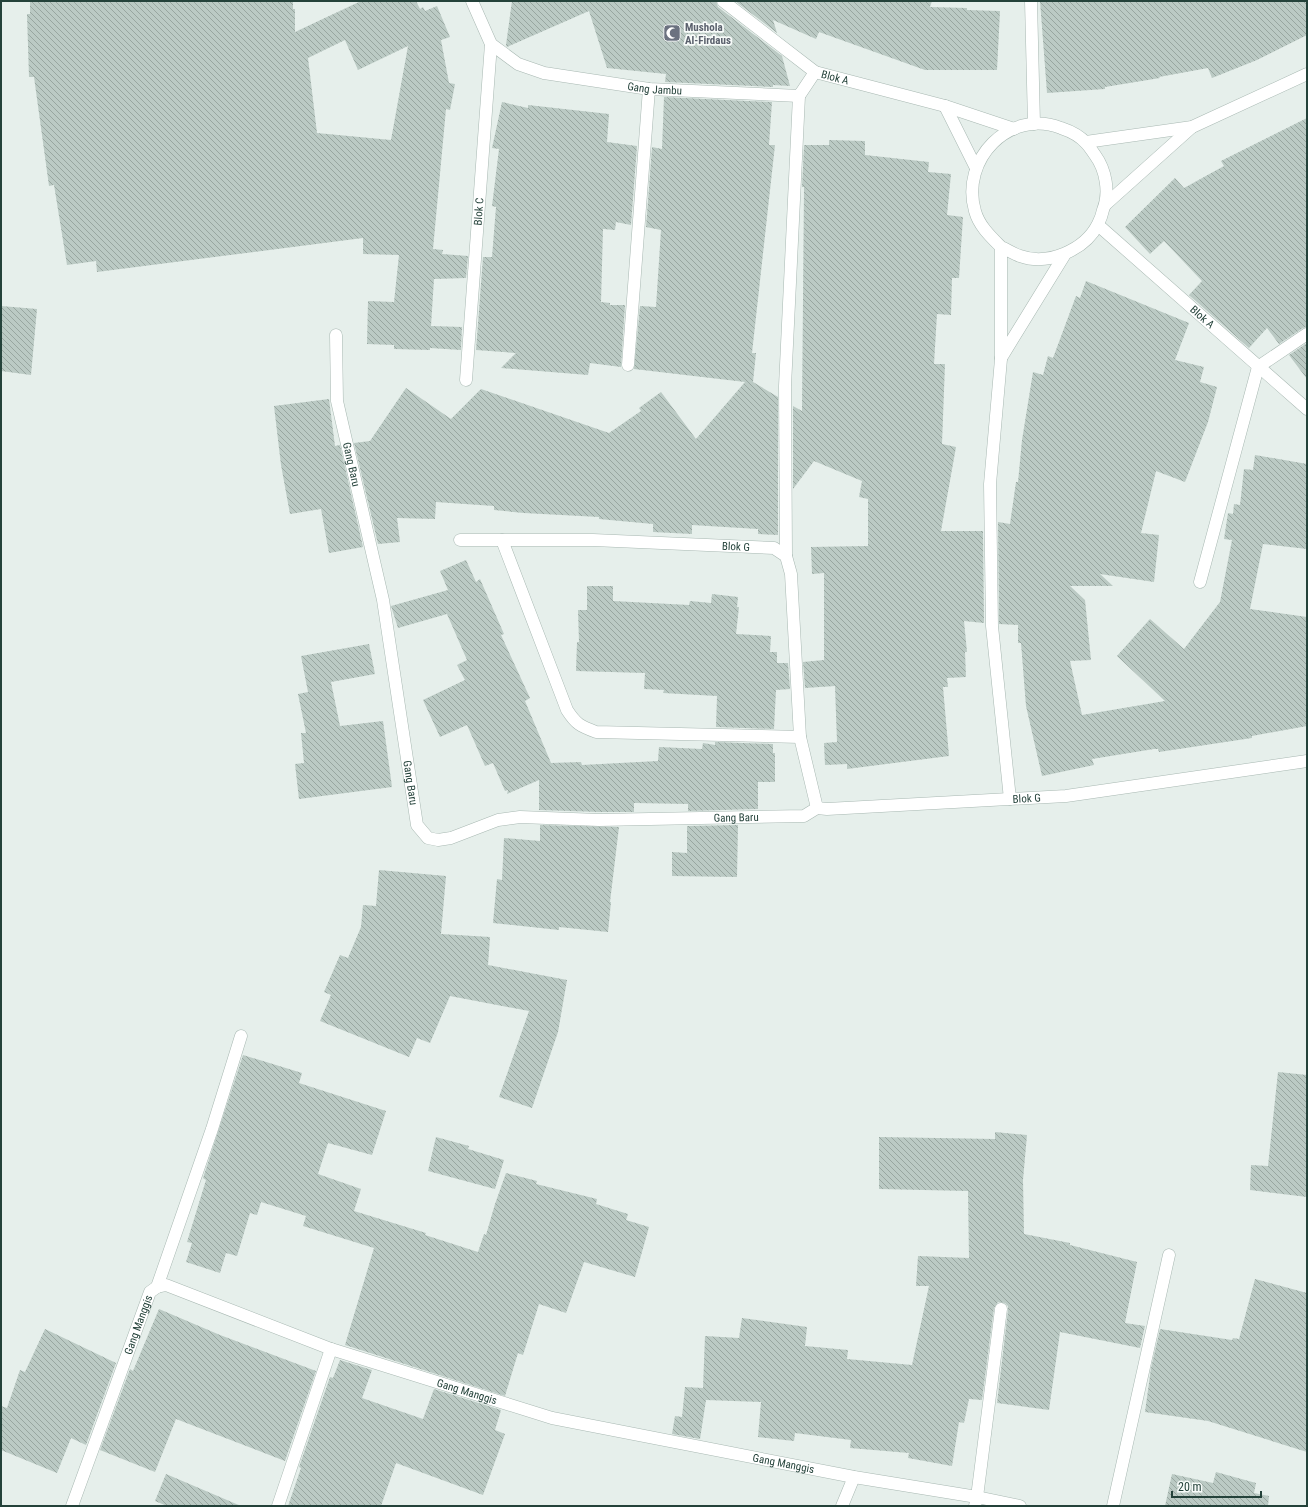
<svg xmlns="http://www.w3.org/2000/svg" width="1308" height="1507" font-family="'Roboto Condensed',sans-serif">
	<style>
		.building { fill: url(#building-back-hatch); fill-rule: evenodd }
		.lines { fill: none; stroke-linecap: round; stroke-linejoin: round }
		.minor-casing { stroke: #a8b8b2; stroke-width: 13 }
		.minor { stroke: #fff; stroke-width: 12 }
		.labels { text-anchor: middle; stroke-width: 3.5; stroke-linejoin: round; paint-order: stroke }
		.worship-label { font-size: 11px; font-weight: bold; fill: #5b616d; stroke: #f7fbf9; text-anchor: start }
		.street-label { font-size: 11px; fill: #24423a; stroke: #f7fbf9 }
	</style>
	<defs>
		<pattern id="building-back-hatch" width="6" height="6" patternUnits="userSpaceOnUse"><rect width="6" height="6" fill="#bbcac4"/><path d="M-1 5l2 2M0 0l6 6M5-1l2 2" fill="none" stroke="#98a6a0"/></pattern>
	</defs>
	<rect width="100%" height="100%" fill="#e6efeb"/>
	<!-- building -->
	<g class="building">
		<path d="M30,1H293V9H295V32L361,1H416L420,9L423,7L425,11L437,6L450,37L441,40L449,83L455,84L450,110L446,109L433,249L443,250L442,254L468,256L466,278L434,279L431,326L462,327L461,350L430,348V350L394,349V345L367,344L368,301L394,302L399,255L363,254V238L97,272L96,261L67,265L54,185L49,186L34,77H29L27,14H30ZM345,40L358,70L408,46L391,140L317,133L308,58Z"/>
		<path d="M512,1H716L718,7L782,56L790,86L773,85V87L665,82L666,74L607,68L589,11L507,47L506,45Z"/>
		<path d="M735,1H932L930,7L967,8V10L1000,11L997,70H925L819,32L816,39L773,20L777,33Z"/>
		<path d="M1040,1H1307V35L1257,60L1212,78L1208,68L1159,77L1160,78L1105,87V89L1047,93Z"/>
		<path d="M664,97L772,102L769,145H775L752,353H756L753,382L778,397V535L758,534V529L692,525V534L653,532V524L599,519V517L524,513L494,510V506L436,502L435,519L397,518L400,542L378,544L354,443L370,441L406,388L451,419L481,389L609,433L641,411L639,408L661,392L696,439L745,382L634,369L640,306L656,307L661,230L646,227L652,147L662,149Z"/>
		<path d="M502,102L528,108V105L609,114L607,142L637,146L631,225L616,222L615,230L603,229L601,302L610,303V305H625L621,367L590,363L588,375L501,368L516,353L476,350L483,257H492L496,207L492,206L499,149L492,148Z"/>
		<path d="M1307,118V327L1303,328L1279,344L1267,328L1249,348L1189,295L1202,281L1164,241L1150,254L1125,227L1175,178L1184,188L1224,166L1221,161Z"/>
		<path d="M829,140L865,141V155L929,162L928,172L951,174L947,215L963,217L959,278H952L951,315L937,314L934,364H945L942,444L956,447L941,531H983L984,623L964,621L967,652H965L966,677L947,678L948,687H943L949,756L847,769V764L825,765L824,743L837,742L835,686L805,688L803,662L824,660V573L812,574L811,547L868,546V499L859,497L862,481L814,461L793,489V406L802,411L804,187H802L804,145H829Z"/>
		<path d="M1086,281L1189,323L1175,360L1204,367L1200,382L1217,387L1208,422L1185,482L1156,471L1141,533L1159,535L1154,582L1100,574L1113,586H1070L1085,600L1091,660L1070,661L1082,715L1165,701L1117,656L1150,619L1184,649L1220,602L1232,540L1224,539L1228,513L1233,514L1234,504L1240,505L1244,469L1253,470L1255,455L1307,464V549L1263,544L1250,609L1307,617V726L1252,736V738L1159,752L1158,749H1154L1092,759L1094,765L1042,776L1026,706L1021,643H1018V625L999,624L998,522L1010,524L1016,482H1018L1022,440L1033,372L1043,375L1048,356L1053,358L1076,296L1080,298Z"/>
		<path d="M1,306L37,309L31,375L1,371Z"/>
		<path d="M1307,343V379L1289,355Z"/>
		<path d="M329,399L335,446L340,445L363,547L329,553L321,509L290,514L281,465L274,406Z"/>
		<path d="M466,560L476,582L480,579L504,634L501,635L530,698L525,701L551,763L581,762L582,765L658,761L659,747L702,749L703,743L715,745V742L773,744V753H775V782H758V809L688,811V804L634,803V812H599L539,810V780L507,794L508,790L505,791L493,763L485,766L467,725L440,737L423,700L465,680L457,665L467,660L447,614L398,628L391,606L448,590L440,571Z"/>
		<path d="M587,586H613V601L689,605L690,601L711,603L712,594L738,597L737,607H739L736,634L771,636L770,652H777V663H788L790,689L776,690L774,729L716,727L717,696L663,693L664,690L644,689L645,673L576,671L577,642H579L578,610H587Z"/>
		<path d="M369,644L375,674L331,682L340,726L383,721L392,787L299,799L295,764L304,763L301,733H306L298,694L308,692L301,656Z"/>
		<path d="M540,825L619,827L610,902H611L608,932L559,927V930L493,923L497,879L502,880L504,838L540,841Z"/>
		<path d="M738,825L737,877L672,876V852L687,853V826Z"/>
		<path d="M379,870L446,876L441,934L490,937L488,965L567,980L558,1032L532,1108L499,1097L529,1011L450,996L430,1043L417,1038L409,1057L320,1021L331,995L324,992L340,955L348,958L361,927L363,905L376,906Z"/>
		<path d="M243,1055L302,1073L299,1083L386,1111L372,1155L328,1143L318,1174L361,1189L354,1211L426,1233L425,1235L478,1252L484,1234L486,1235L495,1204L506,1173L537,1181L536,1184L597,1199L596,1204L628,1214L626,1220L649,1227L635,1277L584,1262L566,1313L539,1304L523,1355L518,1353L505,1396L345,1345L374,1248L303,1226L306,1216L261,1202L257,1215L250,1213L237,1256L226,1253L220,1273L186,1262L192,1243L187,1242L206,1180L203,1178Z"/>
		<path d="M1278,1072L1307,1075V1197L1250,1190L1251,1165L1268,1166Z"/>
		<path d="M995,1132L1027,1135L1023,1180L1024,1234L1070,1243V1245L1137,1262L1125,1323L1145,1326L1140,1348L1060,1332L1049,1410L997,1403L1008,1310V1306L1005,1303L998,1302L994,1308L982,1400L969,1399L964,1423L959,1422L952,1466L908,1458L909,1453L850,1448L851,1440L795,1433L794,1441L758,1437L761,1402L706,1400L700,1439L672,1434L675,1416L682,1417L685,1387L703,1388L705,1336L739,1338L742,1318L807,1327L805,1346L848,1350L847,1359L912,1365L929,1286H916L918,1256L969,1258L968,1191L879,1189V1137L995,1139Z"/>
		<path d="M436,1137L469,1146L468,1149L504,1160L495,1189L428,1171Z"/>
		<path d="M1255,1279L1307,1293V1452L1208,1421L1145,1412L1151,1368L1160,1329L1232,1340L1233,1338L1239,1339Z"/>
		<path d="M159,1309L220,1335L316,1371L285,1461L176,1419L155,1472L100,1450L130,1369L133,1371Z"/>
		<path d="M45,1329L116,1363L86,1445L71,1438L57,1473L1,1450V1406L7,1408L20,1370L25,1372Z"/>
		<path d="M340,1360L372,1370L362,1398L423,1419L434,1389L501,1410L495,1430L505,1434L483,1495L396,1463L381,1506H288L301,1468L299,1467L330,1377L333,1378Z"/>
		<path d="M1216,1472L1256,1483L1254,1493L1269,1496L1268,1506H1165L1172,1474L1213,1483Z"/>
		<path d="M166,1474L241,1506H167L155,1501Z"/>
	</g>
	<g class="lines">
		<defs>
			<g id="minor">
				<path id="s1" d="M723,1L815,72L945,106L1014,129"/>
				<path d="M1031,1L1034,124"/>
				<path id="s2" d="M491,44L518,64L544,73L649,89L799,96L815,72"/>
				<path d="M945,106L976,168"/>
				<path d="M1086,142L1192,127L1307,74"/>
				<path d="M1106,204L1192,127"/>
				<path id="s3" d="M1098,225L1307,409"/>
				<path d="M1001,247C1008,250 1014,254 1020,256C1048,266 1085,250 1098,224C1100,220 1102,215 1103,210C1110,193 1106,170 1095,155C1092,151 1090,147 1086,143C1080,136 1070,131 1061,128C1009,108 960,160 975,211C979,226 991,237 1001,247V359L990,484L992,626L1010,799"/>
				<path id="s4" d="M336,335L337,401L383,600L417,825L428,838L438,840L451,838L498,820L520,817L599,820L804,816L817,808"/>
				<path d="M1001,358L1065,254"/>
				<path d="M628,365L649,89"/>
				<path id="s5" d="M466,380L491,44L472,1"/>
				<path id="s6" d="M460,540H593L774,548L786,556L791,574L800,737L817,808"/>
				<path d="M502,540L567,710C576,724 580,726 596,732L800,737"/>
				<path d="M786,556L785,386L799,96"/>
				<path d="M1200,582L1258,367L1307,334"/>
				<path id="s7" d="M817,808L827,809L1066,796L1307,761"/>
				<path d="M157,1287L212,1129L241,1036"/>
				<path id="s8" d="M72,1506L150,1292L157,1287L166,1285L331,1349L552,1418L854,1477L977,1497L1020,1506"/>
				<path d="M278,1506L331,1349"/>
				<path d="M842,1506L854,1477"/>
				<path d="M975,1506L977,1497L1001,1309"/>
				<path d="M1113,1506L1169,1255"/>
			</g>
		</defs>
		<!-- minor casing -->
		<use href="#minor" class="minor-casing"/>
		<!-- minor -->
		<use href="#minor" class="minor"/>
	</g>
	<!-- icons -->
	<defs>
		<symbol id="mosque-square" viewBox="-11 -11 22 22"><rect x="-9" y="-9" width="18" height="18" rx="4" fill="#6b7280" stroke="#f7fbf9"/><path d="M3.5-4.9A6 6 0 1 0 3.5 4.9A5 5 0 1 1 3.5-4.9Z" fill="#fff"/></symbol>
	</defs>
	<g fill-rule="evenodd">
		<use href="#mosque-square" x="662" y="23" width="20" height="20"/>
	</g>
	<g class="labels">
		<!-- worship labels -->
		<g class="worship-label">
			<text x="685" y="31">Mushola<tspan x="685" dy="13">Al-Firdaus</tspan></text>
		</g>
		<!-- street labels -->
		<g class="street-label">
			<text dy="4" stroke="none"><textPath href="#s1" startOffset="137">Blok A</textPath></text>
			<text dy="4" stroke="none"><textPath href="#s2" startOffset="173">Gang Jambu</textPath></text>
			<text dy="4" stroke="none"><textPath href="#s5" startOffset="169">Blok C</textPath></text>
			<text dy="4" stroke="none"><textPath href="#s3" startOffset="139">Blok A</textPath></text>
			<text dy="4" stroke="none"><textPath href="#s4" startOffset="131">Gang Baru</textPath></text>
			<text dy="4" stroke="none"><textPath href="#s6" startOffset="276">Blok G</textPath></text>
			<text dy="4" stroke="none"><textPath href="#s4" startOffset="455">Gang Baru</textPath></text>
			<text dy="4" stroke="none"><textPath href="#s7" startOffset="210">Blok G</textPath></text>
			<text dy="4" stroke="none"><textPath href="#s4" startOffset="827">Gang Baru</textPath></text>
			<text dy="4" stroke="none"><textPath href="#s8" startOffset="193">Gang Manggis</textPath></text>
			<text dy="4" stroke="none"><textPath href="#s8" startOffset="565">Gang Manggis</textPath></text>
			<text dy="4" stroke="none"><textPath href="#s8" startOffset="890">Gang Manggis</textPath></text>
		</g>
	</g>
	<!-- border -->
	<rect width="1308" height="1507" fill="none" stroke="#24423a" stroke-width="4"/>
	<!-- scale -->
	<path d="M1172 1491v6h89v-6" fill="none" stroke="#24423a" stroke-width="2"/>
	<text x="1178" y="1491" font-size="12" fill="#24423a" stroke="#f7fbf9" stroke-width="3" paint-order="stroke">20 m</text>
</svg>
